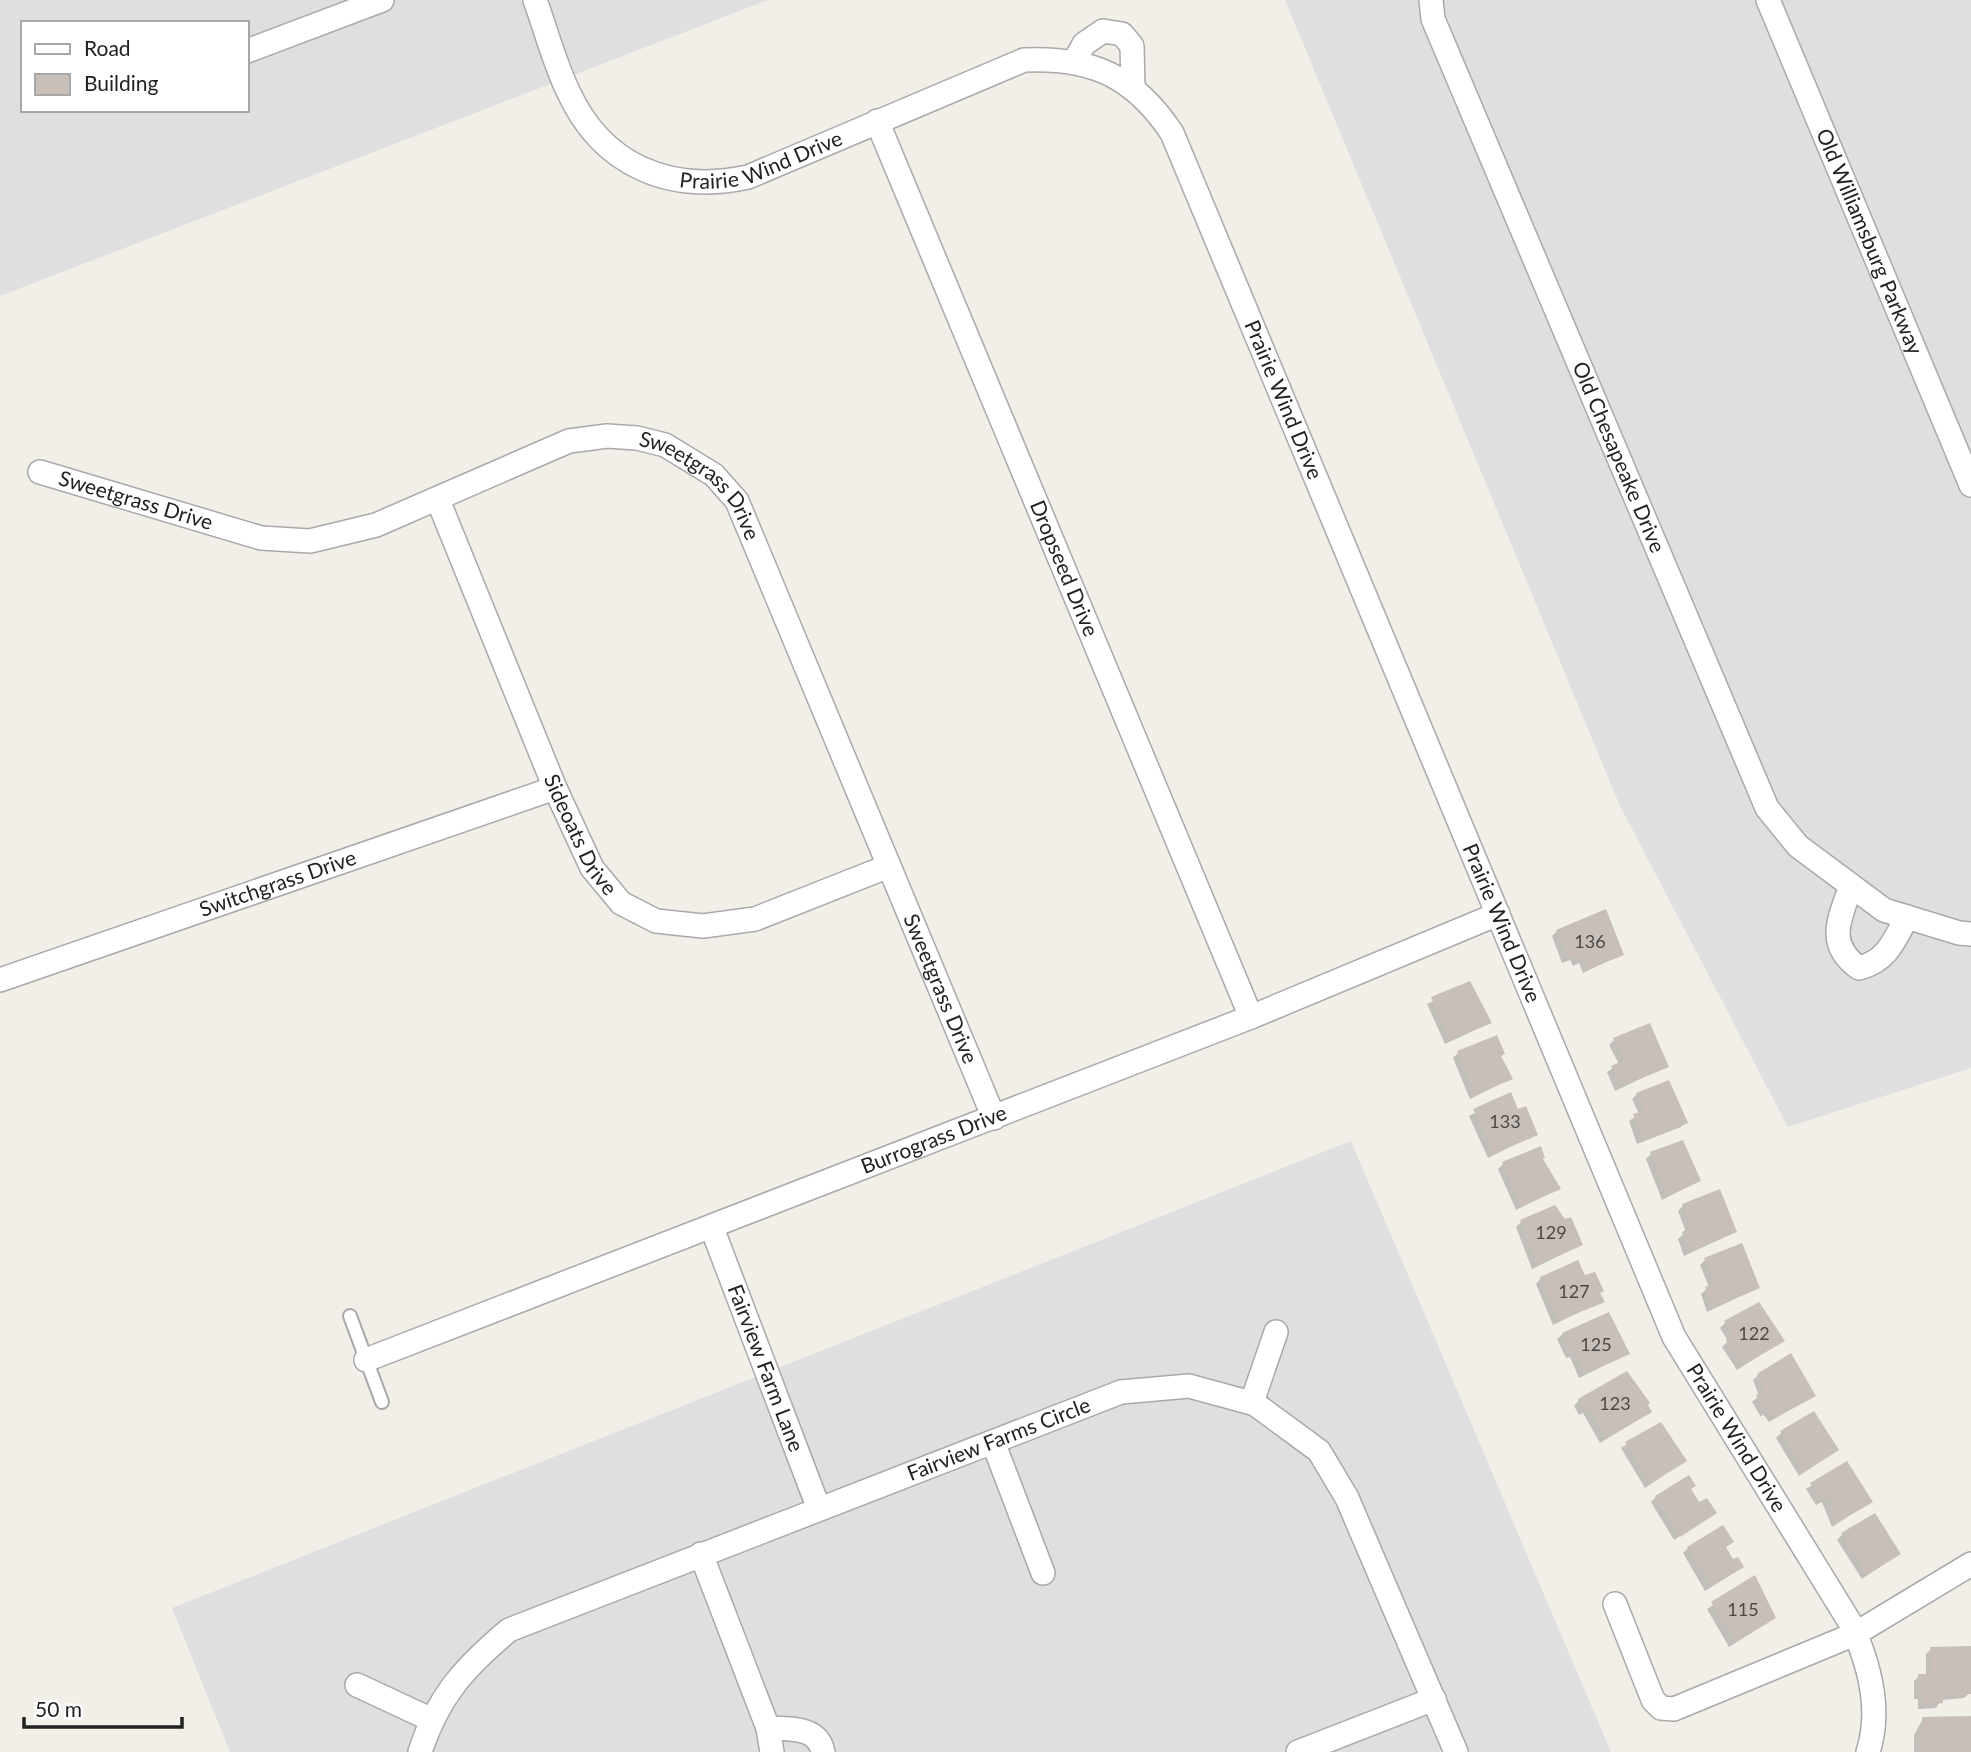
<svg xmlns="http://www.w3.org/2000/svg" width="1971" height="1752" font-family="Lato,sans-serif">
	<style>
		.residential { fill: #e0dfdf; fill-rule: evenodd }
		.shadow { fill: #0003 }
		.building { fill: #c7bfb8 }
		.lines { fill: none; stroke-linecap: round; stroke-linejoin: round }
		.service-casing { stroke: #a9a9a9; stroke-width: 16 }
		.minor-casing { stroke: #a9a9a9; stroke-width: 26 }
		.service { stroke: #fff; stroke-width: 12 }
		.minor { stroke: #fff; stroke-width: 23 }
		.labels { text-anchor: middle; stroke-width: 5; stroke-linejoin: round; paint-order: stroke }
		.number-label { font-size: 18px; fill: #4b4948 }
		.street-label { font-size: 21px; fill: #222; stroke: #fff }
	</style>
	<rect width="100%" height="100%" fill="#f2efe9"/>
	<!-- residential -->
	<g class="residential">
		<path d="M0,0H768L0,296ZM23,23H247V110H23Z"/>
		<path d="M1285,0H1971V1068L1788,1127L1620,806Z"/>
		<path d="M1351,1141L1611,1752H230L172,1608Z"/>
	</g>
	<!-- shadow -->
	<g class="shadow">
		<path d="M1557,931L1622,954L1583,973L1579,963L1573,966L1570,960L1562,963L1552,936Z"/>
		<path d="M1470,984L1490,1023L1445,1044L1427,1004Z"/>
		<path d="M1614,1040L1667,1066L1615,1091L1607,1072L1619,1064L1609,1045Z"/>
		<path d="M1458,1053L1503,1054L1500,1057L1510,1079L1470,1099L1453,1058Z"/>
		<path d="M1510,1094L1518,1111L1536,1134L1488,1158L1469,1116Z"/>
		<path d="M1637,1094L1686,1122L1681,1127L1637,1144L1629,1121L1639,1114L1632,1099Z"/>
		<path d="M1651,1154L1699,1181L1662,1200L1646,1159Z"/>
		<path d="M1541,1159L1559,1189L1516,1210L1498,1169L1503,1164Z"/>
		<path d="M1683,1206L1735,1232L1684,1256L1678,1239L1686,1232L1678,1211Z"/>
		<path d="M1521,1222L1581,1245L1532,1269L1516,1227Z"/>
		<path d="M1705,1260L1758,1288L1707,1312L1701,1294L1709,1287L1700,1265Z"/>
		<path d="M1541,1278H1584L1602,1301L1553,1325L1536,1284Z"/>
		<path d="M1725,1323L1782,1341L1737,1370L1722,1347L1728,1341L1720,1328Z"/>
		<path d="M1563,1334L1628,1354L1579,1378L1570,1357L1566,1358L1557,1339Z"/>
		<path d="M1758,1375L1814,1395L1769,1422L1763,1414L1761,1417L1752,1402L1759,1396L1753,1380Z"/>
		<path d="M1579,1400L1646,1405L1650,1412L1600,1443L1583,1413L1579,1415L1574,1406Z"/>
		<path d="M1660,1424L1684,1461L1645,1488L1621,1448Z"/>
		<path d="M1781,1433L1837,1450L1799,1476L1776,1438Z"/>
		<path d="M1846,1463L1870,1502L1832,1527L1822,1502L1816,1505L1806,1489Z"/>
		<path d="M1690,1490L1710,1517L1674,1540L1651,1502L1656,1497Z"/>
		<path d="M1842,1535L1899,1554L1862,1579L1837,1540Z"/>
		<path d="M1688,1548H1725L1736,1571L1705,1591L1683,1553Z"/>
		<path d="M1754,1578L1774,1618L1729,1647L1707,1609Z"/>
		<path d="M1931,1649L1969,1693L1964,1698L1941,1700L1936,1708L1918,1709V1699H1914V1681L1919,1676H1926V1654Z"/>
		<path d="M1971,1718V1752H1914V1735L1923,1719Z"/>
	</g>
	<!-- building -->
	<g class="building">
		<path d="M1606,909L1624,955L1589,969L1584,959L1578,962L1575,956L1568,959L1556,930Z"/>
		<path d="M1470,981L1492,1023L1450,1040L1431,997Z"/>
		<path d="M1650,1023L1669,1067L1620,1087L1611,1066L1624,1060L1613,1038Z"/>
		<path d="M1497,1035L1505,1054L1501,1056L1513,1079L1475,1095L1457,1051Z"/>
		<path d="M1669,1080L1688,1123L1643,1140L1633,1114L1644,1111L1636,1093Z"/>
		<path d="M1511,1092L1518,1109L1526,1106L1538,1135L1493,1154L1473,1109Z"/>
		<path d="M1683,1140L1701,1181L1667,1196L1650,1152Z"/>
		<path d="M1541,1146L1545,1158L1543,1159L1561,1189L1521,1206L1502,1162Z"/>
		<path d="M1720,1189L1737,1232L1690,1252L1682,1232L1691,1228L1682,1204Z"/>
		<path d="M1555,1205L1565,1219L1571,1217L1583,1245L1537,1265L1520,1220Z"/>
		<path d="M1742,1243L1760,1288L1712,1308L1705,1287L1715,1283L1704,1258Z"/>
		<path d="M1578,1260L1585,1275L1595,1272L1604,1291L1600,1293L1605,1302L1558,1321L1540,1277Z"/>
		<path d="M1759,1302L1785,1341L1742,1366L1730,1348L1726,1340L1733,1336L1724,1321Z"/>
		<path d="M1609,1312L1630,1354L1584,1374L1576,1353L1571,1354L1562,1333Z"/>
		<path d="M1791,1353L1816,1396L1775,1418L1769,1411L1766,1413L1756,1395L1764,1391L1757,1374Z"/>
		<path d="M1627,1371L1650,1403L1648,1405L1652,1412L1606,1439L1589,1409L1585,1411L1578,1399Z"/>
		<path d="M1814,1411L1839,1450L1804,1472L1780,1431Z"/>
		<path d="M1661,1422L1687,1461L1650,1484L1625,1442Z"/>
		<path d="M1847,1461L1873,1502L1837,1523L1829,1507L1832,1505L1828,1498L1822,1501L1810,1483Z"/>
		<path d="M1689,1475L1696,1486L1691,1489L1699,1502L1707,1498L1717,1513L1680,1537L1655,1496Z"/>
		<path d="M1875,1513L1901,1554L1867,1575L1841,1533Z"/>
		<path d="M1723,1525L1734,1542L1726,1547L1733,1559L1738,1557L1744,1567L1711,1587L1687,1547Z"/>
		<path d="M1755,1575L1776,1618L1735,1643L1711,1602Z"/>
		<path d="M1971,1646V1694L1943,1696V1703L1922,1705V1695L1918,1694V1674H1931L1930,1647Z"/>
		<path d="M1971,1716V1752H1919L1918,1728H1923L1922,1717Z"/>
	</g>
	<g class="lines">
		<defs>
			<path id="service" d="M350,1316L382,1402"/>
			<g id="minor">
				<path id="s1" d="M535,0C546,30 554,62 568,91C602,166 670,194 748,177L1024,60C1092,57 1134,76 1172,133L1674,1337L1851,1624C1869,1663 1882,1709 1868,1752"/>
				<path id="s2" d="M1431,0L1433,19L1767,808L1798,846L1884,910L1959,933L1971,934"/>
				<path id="s3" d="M1768,0L1971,485"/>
				<path d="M247,51L382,0"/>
				<path d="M1074,62L1084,44L1103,31L1122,34L1132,46L1133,87"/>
				<path id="s4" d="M877,121L1251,1017"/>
				<path id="s5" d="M40,472L261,538L310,541L376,525L569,441L607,436L637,438L665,445L714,475L737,501L994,1118"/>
				<path id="s6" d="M438,500L555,788L592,868L621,903L656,921L703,926L755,919L889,866"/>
				<path d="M1851,886C1840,918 1825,944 1859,968C1887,961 1894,941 1907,917"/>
				<path id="s7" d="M0,980L555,788"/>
				<path id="s8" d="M712,1228L819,1509"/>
				<path id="s9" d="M366,1360L1251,1017L1498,914"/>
				<path d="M1252,1402L1276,1332"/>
				<path d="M993,1442L1043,1573"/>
				<path d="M701,1554L768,1728L772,1752"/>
				<path d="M1615,1604L1653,1700L1661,1708L1674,1709L1855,1634L1971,1564"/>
				<path d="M357,1685L432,1720"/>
				<path d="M768,1728C789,1729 818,1726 823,1752"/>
				<path id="s10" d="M420,1752C438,1696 465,1667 509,1630L1121,1392L1189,1386L1255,1404L1319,1451L1347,1498L1456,1752"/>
				<path d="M1298,1752L1434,1699"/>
			</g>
		</defs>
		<!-- service casing -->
		<use href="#service" class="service-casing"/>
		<!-- minor casing -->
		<use href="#minor" class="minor-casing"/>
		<!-- service -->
		<use href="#service" class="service"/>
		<!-- minor -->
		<use href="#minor" class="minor"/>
	</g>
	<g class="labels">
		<!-- number labels -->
		<g class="number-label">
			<text x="1590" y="948">136</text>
			<text x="1505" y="1128">133</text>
			<text x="1551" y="1239">129</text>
			<text x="1574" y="1298">127</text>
			<text x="1754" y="1340">122</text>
			<text x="1596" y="1351">125</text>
			<text x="1615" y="1410">123</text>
			<text x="1743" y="1616">115</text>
		</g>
		<!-- street labels -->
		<g class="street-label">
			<text dy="7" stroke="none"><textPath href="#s1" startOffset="331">Prairie Wind Drive</textPath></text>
			<text dy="7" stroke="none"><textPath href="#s3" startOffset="262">Old Williamsburg Parkway</textPath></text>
			<text dy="7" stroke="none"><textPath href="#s1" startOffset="1078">Prairie Wind Drive</textPath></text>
			<text dy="7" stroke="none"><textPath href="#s2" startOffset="495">Old Chesapeake Drive</textPath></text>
			<text dy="7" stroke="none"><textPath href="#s5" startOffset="709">Sweetgrass Drive</textPath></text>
			<text dy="7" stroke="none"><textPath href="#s5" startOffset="100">Sweetgrass Drive</textPath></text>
			<text dy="7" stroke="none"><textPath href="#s4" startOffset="485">Dropseed Drive</textPath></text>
			<text dy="7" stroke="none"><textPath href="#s6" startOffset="364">Sideoats Drive</textPath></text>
			<text dy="7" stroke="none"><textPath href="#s7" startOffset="294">Switchgrass Drive</textPath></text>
			<text dy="7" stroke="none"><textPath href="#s1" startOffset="1645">Prairie Wind Drive</textPath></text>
			<text dy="7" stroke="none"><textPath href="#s5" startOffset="1276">Sweetgrass Drive</textPath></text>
			<text dy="7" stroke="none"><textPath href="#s9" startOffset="609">Burrograss Drive</textPath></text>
			<text dy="7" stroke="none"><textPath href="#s8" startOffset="150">Fairview Farm Lane</textPath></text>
			<text dy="7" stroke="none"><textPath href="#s1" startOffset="2212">Prairie Wind Drive</textPath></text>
			<text dy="7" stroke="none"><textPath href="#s10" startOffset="679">Fairview Farms Circle</textPath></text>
		</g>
	</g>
	<!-- legend -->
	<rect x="21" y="21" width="228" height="91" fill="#ffffff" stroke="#a7a7a7" stroke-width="2"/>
	<rect x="35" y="44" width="35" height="10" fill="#ffffff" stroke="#a7a7a7" stroke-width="2"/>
	<text x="84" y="56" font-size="21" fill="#222222">Road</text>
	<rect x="35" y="74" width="35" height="21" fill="#c7bfb8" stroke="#a7a7a7" stroke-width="2"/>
	<text x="84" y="91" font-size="21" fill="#222222">Building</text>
	<!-- scale -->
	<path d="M24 1717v10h158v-10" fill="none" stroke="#222222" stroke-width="3.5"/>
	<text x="35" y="1717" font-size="21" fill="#222222" stroke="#ffffff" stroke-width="5" paint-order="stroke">50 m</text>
</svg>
